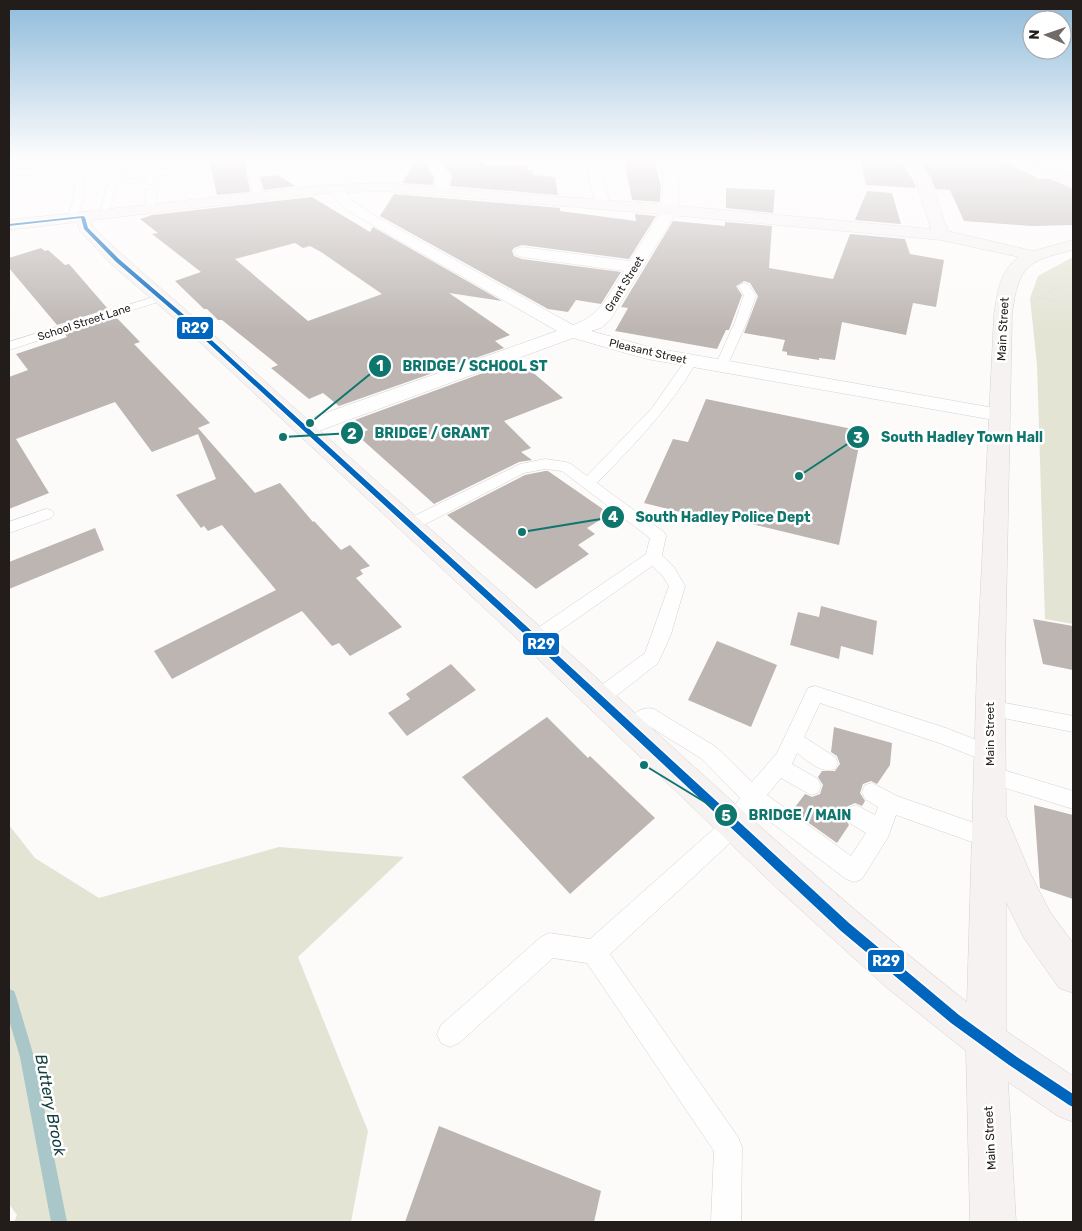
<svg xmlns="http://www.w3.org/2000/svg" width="1082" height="1231" font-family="Rubik,sans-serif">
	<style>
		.green { fill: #e3e4d4 }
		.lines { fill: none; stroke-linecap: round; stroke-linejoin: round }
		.stream { fill: #a9c6c8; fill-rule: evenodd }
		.building { fill: #bcb5b2; fill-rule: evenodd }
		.lane-casing { stroke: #d5d1d0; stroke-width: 1 }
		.street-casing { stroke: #d5d1d0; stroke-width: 1 }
		.secondary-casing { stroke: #d5d1d0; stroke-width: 1 }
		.path { stroke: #dedede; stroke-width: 2.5; stroke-dasharray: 2 2; stroke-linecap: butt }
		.lane { fill: #fffefe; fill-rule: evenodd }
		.street { fill: #fffefe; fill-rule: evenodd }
		.secondary { fill: #f6f2f2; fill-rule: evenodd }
		.bus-1-casing { stroke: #fff; stroke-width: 3 }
		.bus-1 { fill: #0065bd; fill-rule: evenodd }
		.labels { text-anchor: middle; stroke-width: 5; stroke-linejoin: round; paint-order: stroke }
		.far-street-label { font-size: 11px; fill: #221d1b; stroke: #fff }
		.street-label { font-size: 12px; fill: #221d1b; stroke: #fff }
		.near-water-label { font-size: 16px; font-style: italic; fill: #123c3e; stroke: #fff }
		.leader { fill: none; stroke: #0f766e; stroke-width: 2 }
		.callout-dot { fill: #0f766e; stroke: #fff; stroke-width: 2 }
		.mark-label { font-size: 15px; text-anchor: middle; font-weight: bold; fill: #fff }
		.callout-label { font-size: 14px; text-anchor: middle; font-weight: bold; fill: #0f766e; stroke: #fff; stroke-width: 5; stroke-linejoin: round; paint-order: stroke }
		.line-badge { stroke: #fff; stroke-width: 2 }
		.badge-label { font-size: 14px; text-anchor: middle; font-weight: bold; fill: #fff }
	</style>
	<rect width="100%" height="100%" fill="#fdfbfa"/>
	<!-- green -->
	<g class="green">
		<path d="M1073,257V624L1045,619L1037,365L1030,298L1038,276Z"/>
		<path d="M9,825L35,858L99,898L279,847L404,857L298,957L368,1131L351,1222H14L17,1215L9,1204Z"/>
	</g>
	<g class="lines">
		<!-- stream -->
		<path class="stream" d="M9,989L14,991L16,996L34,1057L67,1222H51L20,1057L9,1020Z"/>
	</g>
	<!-- building -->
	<g class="building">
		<path d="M209,159H244L250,192L217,195Z"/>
		<path d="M417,159H421L434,177L433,185L402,183Z"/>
		<path d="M439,159H481L484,166L527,165V170H533V175L555,177L558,195L450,186L452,176Z"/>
		<path d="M624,159H654L661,187L660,202L632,200Z"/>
		<path d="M860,159H899L913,180L916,188L866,185Z"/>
		<path d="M917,159H1001L1039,179L1049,178L1073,189V225L1032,226L964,221L950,190L935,189L931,178Z"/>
		<path d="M277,175L296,186L264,190L260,177Z"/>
		<path d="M726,188L775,190L773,213L726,208Z"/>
		<path d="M867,191L892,193L901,224L855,220Z"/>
		<path d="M394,194L560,208V211L636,221L635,214L656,216L629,259L522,245L514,248L512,251L514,256L522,259L621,272L601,304L576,300L568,312L548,309L380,216Z"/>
		<path d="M312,197L370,232L373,227L502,301L449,293L510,335L495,341L504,348L339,406L323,393L309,399L271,368L278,365L222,320H218L207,309H204L175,281L201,272L152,234L158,233L140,219L152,215ZM295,243L303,248L310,246L321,252L382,294L308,321L235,259Z"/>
		<path d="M673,221L725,226V222L772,226L769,268L833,279L850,234L905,239L910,254L944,260L936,307L913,303L906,335L842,322L835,360L819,358V360L787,355V352L782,351L785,340L744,333L758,296L750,283L744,281L736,286L742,295L729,330H726L717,349L615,331L628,308L621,307Z"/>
		<path d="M41,248L45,251L48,250L65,265L69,264L108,309L57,325L9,268V258Z"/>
		<path d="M116,317L140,342L134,344L210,423L198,428L255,493L280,483L313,522L314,521L341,550L350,545L370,566L360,570L363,574L356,578L402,627L350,656L339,643L332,646L302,611L172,679L154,651L276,590L222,525L208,531L204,526L201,528L176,495L216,479L198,434L152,452L115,402L16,439L49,493L9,509V377L28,370L16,354L67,337L65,334Z"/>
		<path d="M518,360L563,398L504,421L531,448L521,452L532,460L519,462L434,504L357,435L368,430L355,420Z"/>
		<path d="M706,399L862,431L839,545L698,511L696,516L644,503L673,439L688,442Z"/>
		<path d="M545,471H548L610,514L587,528L595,534L578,545L589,554L536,589L447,515L525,475Z"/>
		<path d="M95,528L104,550L9,589V562Z"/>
		<path d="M821,606L877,621L873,655L841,646L839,659L790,645L798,612L819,617Z"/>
		<path d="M1033,619L1073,626V670L1043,664Z"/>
		<path d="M717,641L777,665L751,727L688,700Z"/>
		<path d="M451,664L476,690L407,736L388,713L410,699L406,694Z"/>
		<path d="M547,717L588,758L590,756L655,818L570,894L462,777Z"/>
		<path d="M834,727L892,743L890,765L877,784L871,781L863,784L860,793L865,801L862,806L855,803L846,807L843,816L849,825L837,843L792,811L805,794L812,797L820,794L823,785L818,777L822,771H835L840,764L837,756L831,752Z"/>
		<path d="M1034,805L1073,815V899L1040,888Z"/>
		<path d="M439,1126L601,1191L594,1222H405Z"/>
	</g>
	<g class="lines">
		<defs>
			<g id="lane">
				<path d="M119,159L126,161L122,164L84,169V197L77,218L72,221L67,218L74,197L76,169L9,177V171Z"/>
				<path d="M190,159H198L199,169L154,176L155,182L150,185L145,182L146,177L125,179L116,187L108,216L105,217L100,214L107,186L119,175L191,165Z"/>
				<path d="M246,159H254L263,196L261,198L258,199L253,196Z"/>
				<path d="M151,188L156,191V209L151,212L146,209V191Z"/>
				<path d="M744,283L748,284L756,295L747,322L727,366L725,369H717L715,366L735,322L744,295L738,286Z"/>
				<path d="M160,295L166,298L164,300L9,350V342Z"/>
				<path d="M691,357L697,361C671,407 634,445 597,483L664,532L666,536L662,555L674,567L685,586L671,634L658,663L606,704L599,706L592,704L589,698L592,692L645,653L669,586L662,575L652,566L541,644L535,646L529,644L526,639L529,634L646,554L650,538L562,471L545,469L524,473L416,529L410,530L404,529L402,525L404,521L520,464L545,459L566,462L571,464L587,476L652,408L687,358Z"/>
				<path d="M46,509L51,510L54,514L51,518L9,533V522Z"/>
				<path d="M815,686L946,728L997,748L1000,754L997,760L990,763L942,744L820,703L804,737L835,757L838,763L835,769C821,774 808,761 797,753L792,764L818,779L821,786L818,793L811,795L781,778L767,795L851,856L866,833L848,822L845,815L848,808L856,805L875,815L878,807L865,799L862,792L865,785L872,783L897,796L997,831L1000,838L997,845L989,848L896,815L888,837L862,879L854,882L846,879L756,811L742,832L610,954L738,1137L742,1147L741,1222H711L714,1151L587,963L553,958L459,1043L450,1047L441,1043L437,1034L441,1025L541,937L549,933L590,939L726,818L740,798L702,759L649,726C641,734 637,739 626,735L623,729C629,717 640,705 654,709L716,747L752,782L777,753L808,688Z"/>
				<path d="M990,700L1073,716V732L983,714L980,708L983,702Z"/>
				<path d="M990,766L1073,791V809L983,781L980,775L983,769Z"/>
			</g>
			<g id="street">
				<path d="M423,159H437L450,177L446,193H436L434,190L436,177Z"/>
				<path d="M584,159H598L610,204L608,207H598L596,204Z"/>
				<path d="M664,159H678V210L610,320L601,328L591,331L649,347L1000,409L1008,410L1011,415L1008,420L1000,421L647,359L573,338L313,433L305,435L297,433L294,428L297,423L557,331L348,211L334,198L332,188L334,185H344L350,199L372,214L573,325C602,315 608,295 624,271L522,257L516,255L514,252L516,249L522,247L630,261L662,210Z"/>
			</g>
			<g id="secondary">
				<path d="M901,159H915L929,179L948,231L1033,251L1073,240V250C1027,261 1018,266 1012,315L1005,664L1006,816L1031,875L1050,912L1073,943V993L1059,988L1024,938L1006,902V1031L1073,1076V1122L1058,1116L1008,1082L1016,1222H970L966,1051L886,987L780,891L512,634L175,319L111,264L80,231L77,222L9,230V220L327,185L382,183L670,205L931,229L915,179ZM382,191L670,215L941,240L1019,257C1000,270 997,294 994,315L977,664L967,1002C807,876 661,734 509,599C408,509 307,420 207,329C169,294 129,263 93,227L92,220L327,193Z"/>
				<path d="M1020,159H1037L1073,177V187L1022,162Z"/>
			</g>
		</defs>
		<!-- lane casing -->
		<use href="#lane" class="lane-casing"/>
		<!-- street casing -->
		<use href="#street" class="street-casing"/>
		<!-- secondary casing -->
		<use href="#secondary" class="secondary-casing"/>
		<!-- path -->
		<g class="path">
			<path d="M1039,298L1073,303"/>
			<path d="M1031,302L1062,285L1073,286"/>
		</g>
		<!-- lane -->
		<use href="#lane" class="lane"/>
		<!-- street -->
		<use href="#street" class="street"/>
		<!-- secondary -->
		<use href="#secondary" class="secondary"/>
		<defs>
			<path id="bus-1" d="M83,216L85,217L88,228L119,259L183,314L525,625L849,923L959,1015L1017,1057L1073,1094V1107L1069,1105L1009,1065L951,1023L841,931L519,629L179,316L115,261L84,229L81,218L9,226V224Z"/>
		</defs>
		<!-- bus-1 casing -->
		<use href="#bus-1" class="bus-1-casing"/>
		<!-- bus-1 -->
		<use href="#bus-1" class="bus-1"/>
	</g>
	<!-- sky -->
	<linearGradient id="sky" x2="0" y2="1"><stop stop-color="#8fbbdb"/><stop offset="0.48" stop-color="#fefdfd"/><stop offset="1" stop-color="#fefdfd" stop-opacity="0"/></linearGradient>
	<rect width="1082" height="331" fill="url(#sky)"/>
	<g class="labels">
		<!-- far-street labels -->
		<g class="far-street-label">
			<text transform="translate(624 284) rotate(-58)" y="4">Grant Street</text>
			<text transform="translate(84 322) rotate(-18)" y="4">School Street Lane</text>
			<text transform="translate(648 351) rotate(13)" y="4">Pleasant Street</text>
		</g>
		<!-- street labels -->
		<g class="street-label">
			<text transform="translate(1003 329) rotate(-87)" y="4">Main Street</text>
			<text transform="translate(990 734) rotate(-90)" y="4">Main Street</text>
			<text transform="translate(990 1138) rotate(-93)" y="4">Main Street</text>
		</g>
		<!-- near-water labels -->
		<g class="near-water-label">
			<text transform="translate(51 1105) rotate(79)" y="6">Buttery Brook</text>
		</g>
	</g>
	<!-- callouts -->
	<path class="leader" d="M310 423L380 366M283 437L352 433M799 476L858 437M522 532L613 517M644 765L726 815"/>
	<g class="callout-dot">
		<circle cx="310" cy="423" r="5"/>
		<circle cx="283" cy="437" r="5"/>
		<circle cx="799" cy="476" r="5"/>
		<circle cx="522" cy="532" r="5"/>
		<circle cx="644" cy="765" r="5"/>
		<circle cx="380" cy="366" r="12"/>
		<circle cx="352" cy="433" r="12"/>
		<circle cx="858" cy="437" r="12"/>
		<circle cx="613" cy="517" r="12"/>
		<circle cx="726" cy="815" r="12"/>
	</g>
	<g class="mark-label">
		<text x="380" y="371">1</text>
		<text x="352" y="439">2</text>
		<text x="858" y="443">3</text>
		<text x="613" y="522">4</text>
		<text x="726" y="821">5</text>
	</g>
	<g class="callout-label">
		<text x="475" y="371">BRIDGE / SCHOOL ST</text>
		<text x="432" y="438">BRIDGE / GRANT</text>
		<text x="962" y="442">South Hadley Town Hall</text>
		<text x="723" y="522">South Hadley Police Dept</text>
		<text x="800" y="820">BRIDGE / MAIN</text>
	</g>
	<g class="line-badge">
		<rect x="176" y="316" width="38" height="24" rx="5" fill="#0065bd"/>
		<rect x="522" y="632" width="38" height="24" rx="5" fill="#0065bd"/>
		<rect x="867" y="949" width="38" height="24" rx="5" fill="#0065bd"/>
	</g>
	<g class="badge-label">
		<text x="195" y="333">R29</text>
		<text x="541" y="649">R29</text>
		<text x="886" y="966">R29</text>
	</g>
	<!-- border -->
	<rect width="1082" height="1231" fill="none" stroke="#221d1b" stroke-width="20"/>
	<!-- north arrow -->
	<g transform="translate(1047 35) rotate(272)"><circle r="24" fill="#ffffff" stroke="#a7a5a4"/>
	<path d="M0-4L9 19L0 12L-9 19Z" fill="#6f6b69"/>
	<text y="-8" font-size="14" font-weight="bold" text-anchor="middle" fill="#221d1b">N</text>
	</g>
</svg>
